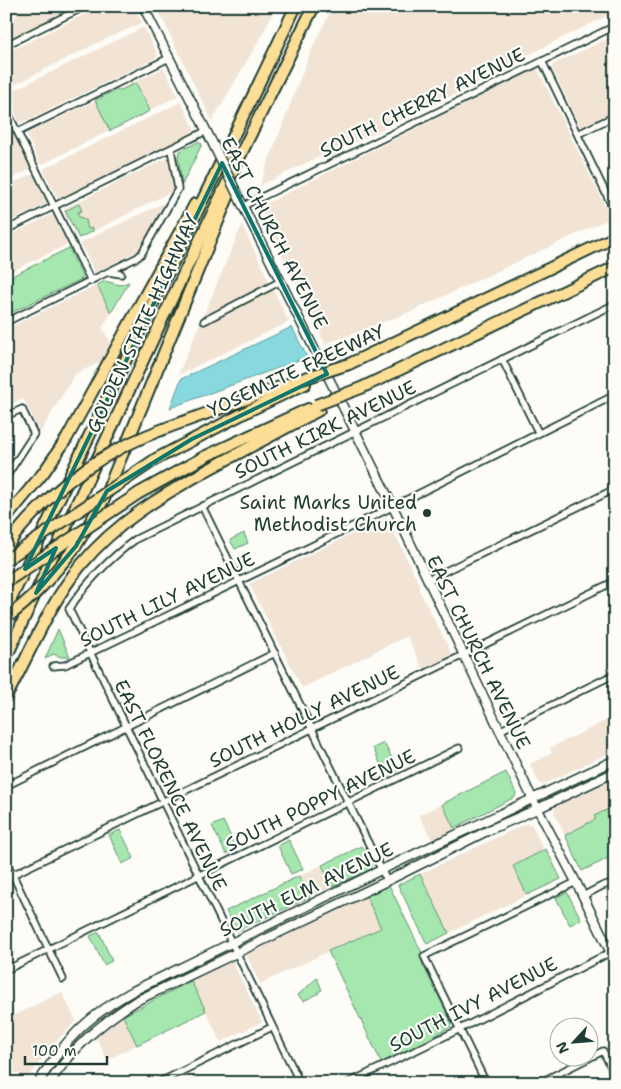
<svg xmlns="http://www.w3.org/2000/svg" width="621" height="1089" font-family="'Shantell Sans',sans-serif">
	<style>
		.built { fill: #f1e4d5 }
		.green { fill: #a6e6af; stroke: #629272 }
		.water { fill: #87d9df; stroke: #5d9b9b }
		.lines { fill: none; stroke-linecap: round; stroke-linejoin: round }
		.street-casing { stroke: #1f3d34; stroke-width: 9 }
		.secondary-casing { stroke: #1f3d34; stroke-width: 11 }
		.highway-casing { stroke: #1f3d34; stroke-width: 14 }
		.street { stroke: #fdfcf7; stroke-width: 5.5 }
		.secondary { stroke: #fdfcf7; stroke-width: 8 }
		.highway { stroke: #fcde96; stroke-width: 10 }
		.secondary-bridge-casing { stroke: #1f3d34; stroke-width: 11; stroke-linecap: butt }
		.highway-bridge-casing { stroke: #1f3d34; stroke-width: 14; stroke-linecap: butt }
		.secondary-bridge { stroke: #fdfcf7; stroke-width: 8 }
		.highway-bridge { stroke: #fcde96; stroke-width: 10 }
		.marked { fill: none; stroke: #0f766e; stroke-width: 4; stroke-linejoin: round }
		.poi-dot { fill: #1f3d34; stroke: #fdfcf7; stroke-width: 2 }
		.labels { text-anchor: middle; stroke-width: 4.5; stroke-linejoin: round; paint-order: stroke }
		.street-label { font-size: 19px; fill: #1f3d34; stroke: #fdfcf7 }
		.poi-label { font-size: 19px; fill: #1f3d34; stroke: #fdfcf7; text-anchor: end }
	</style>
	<rect width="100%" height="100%" fill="#fdfcf7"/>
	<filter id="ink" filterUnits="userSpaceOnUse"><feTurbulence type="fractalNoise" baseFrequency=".02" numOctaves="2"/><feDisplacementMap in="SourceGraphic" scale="10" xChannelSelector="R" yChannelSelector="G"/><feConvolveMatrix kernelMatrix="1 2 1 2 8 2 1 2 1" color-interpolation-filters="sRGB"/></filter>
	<g filter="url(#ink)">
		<!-- built -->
		<g class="built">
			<path d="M20,6H75L8,40L7,37Z"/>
			<path d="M101,6H134L142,23L97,43L6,89V53Z"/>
			<path d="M156,6H276L261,37L212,121Z"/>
			<path d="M333,6H613L614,9L611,14L497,70L498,73L354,143L353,140L259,186L310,53Z"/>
			<path d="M144,27L157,54L156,58L22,123L19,122L6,94Z"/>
			<path d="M615,35V111L583,127H580L552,68V65Z"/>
			<path d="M164,68L178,96L41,165L27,136L28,133Z"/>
			<path d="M537,68L611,218L410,312L325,344L259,207Z"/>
			<path d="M181,102L194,128L193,133L58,199L43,169Z"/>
			<path d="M6,120L31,169L6,181Z"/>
			<path d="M169,157L176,185L175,190L78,239L64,212L65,208Z"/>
			<path d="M33,174L47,201L45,205L6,223V186Z"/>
			<path d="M168,201L139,250L95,273L80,243Z"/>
			<path d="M51,215L54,217L68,244L6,274V237Z"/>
			<path d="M242,225L289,322L178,375Z"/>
			<path d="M97,285L111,313L102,328L112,345L101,362L75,374L40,433L23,398L6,406V329Z"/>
			<path d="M387,517L419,584V590L451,652L450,656L423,669L407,636L302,688L249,584Z"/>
			<path d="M615,716V750L543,785L539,783L530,764L552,753L550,748Z"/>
			<path d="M608,781L615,795V806L595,816L596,819L565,835L554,812L555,807Z"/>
			<path d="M442,804L455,829L433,842L419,815Z"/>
			<path d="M527,823L532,825L544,850L513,866L527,895L449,933L420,874Z"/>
			<path d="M322,865L332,887L310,897L299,876Z"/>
			<path d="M366,896L381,927L364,936L363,935L260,984L246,954Z"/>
			<path d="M232,961L262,1022L221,1042L191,981Z"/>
			<path d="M62,992L76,1021L51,1047L28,1078L9,1070L6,1071V1019Z"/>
			<path d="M123,1016L137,1045L107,1060L96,1037Z"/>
		</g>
		<!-- green -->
		<g class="green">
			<path d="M136,83L150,111L110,131L95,100L118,89L119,91Z"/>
			<path d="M198,142L202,144L182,185L178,156L180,151Z"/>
			<path d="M79,204L82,211L78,212V216L86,220L88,229L92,228L93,231L79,238L65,211Z"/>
			<path d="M69,248L82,276V279L6,315V279Z"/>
			<path d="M105,281L120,285L129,282L111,313L97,285Z"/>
			<path d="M244,533L248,543L235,549L230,540Z"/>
			<path d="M58,629L70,657H61L53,654L45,659Z"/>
			<path d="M384,743L398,770L386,776L373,748Z"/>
			<path d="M506,772L516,793L515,797L454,828L442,804Z"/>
			<path d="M615,806V855L582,871L565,835L596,819L594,816Z"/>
			<path d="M223,821L237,849L226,854L212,826Z"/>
			<path d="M120,830L134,858L122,864L109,835Z"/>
			<path d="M289,840L303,869L291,874L278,846Z"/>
			<path d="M362,846L372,866L371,869L332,887L322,865Z"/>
			<path d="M546,849L561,879L527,895L513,866Z"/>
			<path d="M420,874L449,933L427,944L398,885Z"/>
			<path d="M299,876L310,897L237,931L235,930L226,911Z"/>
			<path d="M389,885L422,953V963L452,1023L450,1027L418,1046L382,1064L328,951L381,928L366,896Z"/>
			<path d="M567,892L581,919L570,925L556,898Z"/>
			<path d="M99,932L112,961L104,965L90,936Z"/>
			<path d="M317,978L322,990L318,992V994L303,1001L298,995Z"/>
			<path d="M191,981L206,1011L137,1045L123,1016Z"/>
		</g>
		<!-- water -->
		<path class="water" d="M292,327L307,357L170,408L181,379Z"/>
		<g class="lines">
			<defs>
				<g id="street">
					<path d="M6,45L86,6"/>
					<path d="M542,61L611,204L615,207"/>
					<path d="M6,109L91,281"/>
					<path d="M18,132L169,58"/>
					<path d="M578,134L615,116"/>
					<path d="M243,206L615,26"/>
					<path d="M6,230L206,131"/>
					<path d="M108,272L138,257L142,253L178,189L171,149"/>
					<path d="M204,321L281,281"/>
					<path d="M6,322L108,272L121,274"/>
					<path d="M502,359L538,432"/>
					<path d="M6,416L22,409L34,434L6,477"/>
					<path d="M202,506L387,881"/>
					<path d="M427,580L615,489"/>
					<path d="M53,666L65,665L90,653L384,511L615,395"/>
					<path d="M499,731L615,674"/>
					<path d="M6,786L275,653"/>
					<path d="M6,861L63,979"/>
					<path d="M6,878L615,581"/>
					<path d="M583,896L602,886L615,882"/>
					<path d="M6,970L459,748"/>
					<path d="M158,1083L272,1027"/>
					<path d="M300,1083L69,609C87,582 110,558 136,539L615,304"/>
					<path d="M348,1083L460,1029L611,952"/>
					<path d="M486,1083L424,956L576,882"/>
					<path d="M539,1083L603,1051L615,1075"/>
				</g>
				<g id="secondary">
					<path d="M143,6L212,142"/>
					<path d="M242,204L395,511L533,800L576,882L615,961"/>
					<path d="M38,1083C65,1039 88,1016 133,991L381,870L615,760"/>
					<path d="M49,1083C76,1045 97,1026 136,1001L387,881L489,830L537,809L615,772"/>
				</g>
				<g id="highway">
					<path d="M349,364L615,237"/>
					<path d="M361,388L615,267"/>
					<path d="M169,427L302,379"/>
					<path d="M156,459L248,411L305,384"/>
					<path d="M139,493L206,456L308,409"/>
					<path d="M6,518L44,472L67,438L195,204"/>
					<path d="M76,546L104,499L230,192"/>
					<path d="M6,548L14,536"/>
					<path d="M6,609L296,6"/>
					<path d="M6,658C106,439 206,221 314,6"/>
					<path d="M6,697C29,655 50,602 81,565C117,521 163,495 211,468C247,449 283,429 319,410"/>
				</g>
			</defs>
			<!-- street casing -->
			<use href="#street" class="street-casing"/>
			<!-- secondary casing -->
			<use href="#secondary" class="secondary-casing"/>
			<!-- highway casing -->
			<use href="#highway" class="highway-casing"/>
			<!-- street -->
			<use href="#street" class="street"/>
			<!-- secondary -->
			<use href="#secondary" class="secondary"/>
			<!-- highway -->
			<use href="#highway" class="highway"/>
			<defs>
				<path id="secondary-bridge" d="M212,142L242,204"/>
				<g id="highway-bridge">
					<path d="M302,379L349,364"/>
					<path d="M316,405L361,388"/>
					<path d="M14,536C57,483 105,450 169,427"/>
					<path d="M6,560L156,459"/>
					<path d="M6,582L139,493"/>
					<path d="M6,618C34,598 55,573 76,546"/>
				</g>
			</defs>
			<!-- secondary-bridge casing -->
			<use href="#secondary-bridge" class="secondary-bridge-casing"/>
			<!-- highway-bridge casing -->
			<use href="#highway-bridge" class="highway-bridge-casing"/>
			<!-- secondary-bridge -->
			<use href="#secondary-bridge" class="secondary-bridge"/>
			<!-- highway-bridge -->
			<use href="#highway-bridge" class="highway-bridge"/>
		</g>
	</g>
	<!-- marked area -->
	<path class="marked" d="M222,163L327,374L192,439L107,491L76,546L36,593L56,548L25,569Z"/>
	<!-- markers -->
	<circle class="poi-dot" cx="427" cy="513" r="5"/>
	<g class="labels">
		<!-- street labels -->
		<g class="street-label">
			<text transform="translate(422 102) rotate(-26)" y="7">SOUTH CHERRY AVENUE</text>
			<text transform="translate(275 233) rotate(63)" y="7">EAST CHURCH AVENUE</text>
			<text transform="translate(142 323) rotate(-65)" y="7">GOLDEN STATE HIGHWAY</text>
			<text transform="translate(296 370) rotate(-25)" y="7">YOSEMITE FREEWAY</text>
			<text transform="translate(325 429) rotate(-26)" y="7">SOUTH KIRK AVENUE</text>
			<text transform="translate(167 599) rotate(-26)" y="7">SOUTH LILY AVENUE</text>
			<text transform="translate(479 652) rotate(64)" y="7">EAST CHURCH AVENUE</text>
			<text transform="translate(304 716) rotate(-26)" y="7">SOUTH HOLLY AVENUE</text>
			<text transform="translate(171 785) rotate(64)" y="7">EAST FLORENCE AVENUE</text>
			<text transform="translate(320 800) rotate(-26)" y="7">SOUTH POPPY AVENUE</text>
			<text transform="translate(306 889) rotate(-26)" y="7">SOUTH ELM AVENUE</text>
			<text transform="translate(473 1004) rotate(-27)" y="7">SOUTH IVY AVENUE</text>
		</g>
		<!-- poi labels -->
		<g class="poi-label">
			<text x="417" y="509">Saint Marks United<tspan x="417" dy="22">Methodist Church</tspan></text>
		</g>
	</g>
	<!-- margin -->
	<rect width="621" height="1089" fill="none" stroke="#fdfcf7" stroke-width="25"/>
	<rect x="12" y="12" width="596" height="1064" fill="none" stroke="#1f3d34" stroke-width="2" filter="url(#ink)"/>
	<!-- north arrow -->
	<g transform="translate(574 1042) rotate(244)"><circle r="24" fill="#fdfcf7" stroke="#a4b0a9"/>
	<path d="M0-4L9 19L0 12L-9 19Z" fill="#1f3d34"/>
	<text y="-8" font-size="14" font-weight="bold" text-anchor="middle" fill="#1f3d34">N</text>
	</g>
	<!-- scale -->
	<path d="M25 1056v8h82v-8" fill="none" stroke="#1f3d34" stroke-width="2.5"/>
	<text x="32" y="1056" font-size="15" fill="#1f3d34" stroke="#fdfcf7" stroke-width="4" paint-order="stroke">100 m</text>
</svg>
